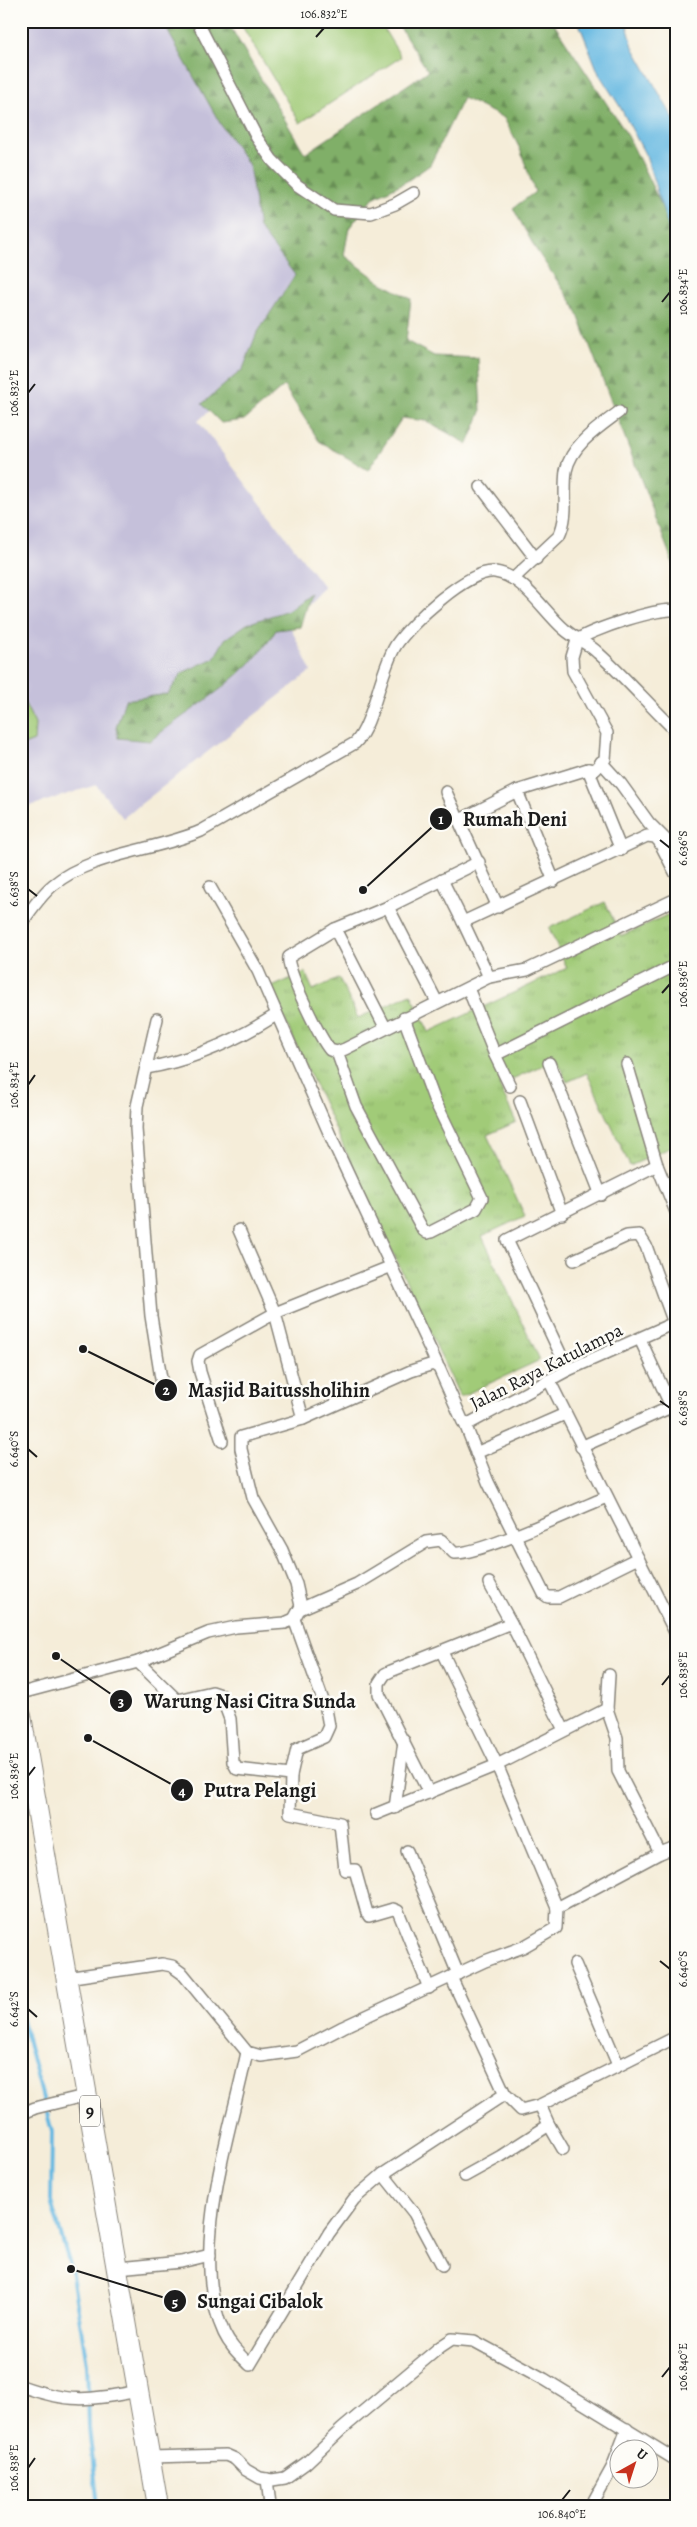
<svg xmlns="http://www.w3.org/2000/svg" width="697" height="2527" font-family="Alegreya,serif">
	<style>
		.industrial { fill: #c5c0da }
		.grass { fill: url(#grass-tufts); stroke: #5e744a }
		.forest { fill: url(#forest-firs); stroke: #4e6642 }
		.pitch { fill: #a1cb78; stroke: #5e744a }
		.water { fill: #65b8e1; stroke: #406a7e }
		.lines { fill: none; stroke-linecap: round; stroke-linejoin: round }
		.stream { stroke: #65b8e1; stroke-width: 4 }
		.minor-casing { stroke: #88847a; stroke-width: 14 }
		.trunk-casing { stroke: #88847a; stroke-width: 22 }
		.minor { stroke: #fff; stroke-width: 11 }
		.trunk { stroke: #fff; stroke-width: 20 }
		.ticks { fill: none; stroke: #1c1c1c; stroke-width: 2 }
		.labels { text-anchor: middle; stroke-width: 5; stroke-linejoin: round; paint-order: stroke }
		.shield { fill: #fdfcf7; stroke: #605f5e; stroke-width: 1 }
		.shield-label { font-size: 18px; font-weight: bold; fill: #1c1c1c }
		.street-label { font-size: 19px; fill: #1c1c1c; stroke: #fdfcf7 }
		.leader { fill: none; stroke: #1c1c1c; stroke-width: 2 }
		.callout-dot { fill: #1c1c1c; stroke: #fdfcf7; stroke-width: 2 }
		.mark-label { font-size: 15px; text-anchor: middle; font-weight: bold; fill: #fff }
		.callout-label { font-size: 20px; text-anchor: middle; font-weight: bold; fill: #1c1c1c; stroke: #fdfcf7; stroke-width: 5; stroke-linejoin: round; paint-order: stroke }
		.neatline { fill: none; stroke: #1c1c1c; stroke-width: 2 }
		.ticks-label { font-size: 12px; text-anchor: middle; fill: #1c1c1c }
	</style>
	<defs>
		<pattern id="grass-tufts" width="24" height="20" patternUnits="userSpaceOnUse" patternTransform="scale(1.25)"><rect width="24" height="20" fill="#a1cb78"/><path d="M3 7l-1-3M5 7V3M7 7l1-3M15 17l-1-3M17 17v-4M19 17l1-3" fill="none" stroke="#8aae67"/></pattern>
		<pattern id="forest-firs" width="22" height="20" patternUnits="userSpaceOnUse" patternTransform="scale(1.25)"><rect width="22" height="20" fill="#80af68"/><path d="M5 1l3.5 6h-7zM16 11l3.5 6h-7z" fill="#688e55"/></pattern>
	</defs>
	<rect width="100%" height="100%" fill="#fdfcf7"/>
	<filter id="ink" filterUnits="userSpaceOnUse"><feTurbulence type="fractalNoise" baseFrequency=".02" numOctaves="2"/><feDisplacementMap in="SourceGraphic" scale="10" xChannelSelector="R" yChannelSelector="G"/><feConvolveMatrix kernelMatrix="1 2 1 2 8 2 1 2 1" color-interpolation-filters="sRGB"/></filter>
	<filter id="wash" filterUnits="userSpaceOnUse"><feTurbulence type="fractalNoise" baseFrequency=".0096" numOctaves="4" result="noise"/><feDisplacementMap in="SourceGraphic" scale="20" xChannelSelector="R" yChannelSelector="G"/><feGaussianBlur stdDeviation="1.12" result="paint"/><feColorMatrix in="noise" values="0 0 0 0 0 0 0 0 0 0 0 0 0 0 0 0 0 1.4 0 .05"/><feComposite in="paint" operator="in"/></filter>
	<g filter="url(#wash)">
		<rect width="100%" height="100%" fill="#f5edd9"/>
		<!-- industrial -->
		<path class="industrial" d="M21,21H171L262,174L324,308L198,421L324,587L289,624L311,671L123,818L96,785L21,809Z"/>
		<!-- grass -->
		<g class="grass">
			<path d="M21,696L35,724L34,741L21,746Z"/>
			<path d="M605,902L621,936L676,911V1145L630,1166L587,1073L567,1082L556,1059L499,1085L516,1122L487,1135L525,1216L482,1236L540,1360L460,1397L270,988L305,972L313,990L339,978L358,1018L411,994L429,1032L567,968L549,928Z"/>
		</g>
		<!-- forest -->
		<g class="forest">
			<path d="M162,21H227L305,154L428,71L396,21H552L628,136L676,236V571L575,307L535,248L513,208L535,192L520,149L504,118L463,98L430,165L407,181L373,198L349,228L344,255L380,282L411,299L406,341L434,356L478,358L481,412L468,444L426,421L402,418L368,470L319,441L284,386L244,420L221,423L202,404L243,369L256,335L295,275L259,228L249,165L221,125Z"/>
			<path d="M310,593L300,627L276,630C247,679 192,707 150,741L118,738L116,728L125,700L168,694L182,673L214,658L225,639L247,624L288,610Z"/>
		</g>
		<!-- pitch -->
		<path class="pitch" d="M239,21H379L401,57L300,123Z"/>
		<!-- water -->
		<path class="water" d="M578,21H626L633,47L676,123V252L646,156L619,105L599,74Z"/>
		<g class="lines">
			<!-- stream -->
			<path class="stream" d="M21,2016L52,2132L51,2201L71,2269L87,2364L89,2428L98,2506"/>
		</g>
	</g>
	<g filter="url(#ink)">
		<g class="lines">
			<defs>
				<g id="minor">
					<path d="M197,21L257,138L272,160L297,185L334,210L371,213L395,204L414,193"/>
					<path d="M481,487L536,559"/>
					<path d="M513,579L559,536C569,515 563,493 566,471C571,445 599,427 619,412"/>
					<path d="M601,762L621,784L649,823L676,850"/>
					<path d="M588,769L621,850"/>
					<path d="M517,791L554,881"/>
					<path d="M446,792L498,907"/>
					<path d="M460,820L517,791L588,769L595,770L605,759L607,733L573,671L572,657L577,640C589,631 663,605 676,611"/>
					<path d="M479,862L388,907L335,929L289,957C285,968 320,1038 330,1050L337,1052L345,1049L489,977L527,970L676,899"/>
					<path d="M442,880L463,922"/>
					<path d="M210,887L258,971L334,1144L437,1364"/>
					<path d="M388,907L437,1002"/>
					<path d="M21,924C30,911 40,896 53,885C92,853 155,851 201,831L355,743C373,726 380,670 396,645C410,624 468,569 495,572C524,576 543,611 564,629C575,639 588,643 598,653C625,677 650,706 676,731"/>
					<path d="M335,929L385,1027"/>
					<path d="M489,977L463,922L647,836L655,837L659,841L676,874"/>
					<path d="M468,988L495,1055L510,1086"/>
					<path d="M157,1019L137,1106L136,1129L151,1316L162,1385"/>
					<path d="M337,1052L356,1106L423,1230L427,1233L431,1232L476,1209L482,1198L434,1099L404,1018"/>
					<path d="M495,1055L676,965"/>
					<path d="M549,1063L601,1195"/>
					<path d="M627,1064L657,1165"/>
					<path d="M146,1068C194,1060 235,1041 276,1015"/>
					<path d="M520,1101L562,1214"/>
					<path d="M239,1230L275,1313L303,1419"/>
					<path d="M574,1260L627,1236L639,1235L646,1246L674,1323"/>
					<path d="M640,1339L676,1417"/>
					<path d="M568,1370L507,1240L657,1165L676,1212"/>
					<path d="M549,1380L676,1634"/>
					<path d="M465,1424L488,1482L544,1594L548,1597H559L638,1558"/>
					<path d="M222,1441L200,1372L198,1361L200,1355L275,1313L392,1266"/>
					<path d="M581,1447L671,1407"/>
					<path d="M476,1453L565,1414"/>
					<path d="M489,1583L511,1623L564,1730"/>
					<path d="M300,1609L357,1584L426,1542L441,1540L454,1553C477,1556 579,1508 607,1497"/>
					<path d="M442,1652L497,1765L557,1908"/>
					<path d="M138,1662L177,1700L212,1692L221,1695L230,1719L233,1762L237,1769L291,1775L297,1749L324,1737L329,1726L326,1709L294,1619"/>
					<path d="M609,1675L607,1709L617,1738L618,1771L660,1853"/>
					<path d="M21,1693L138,1662L208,1633L236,1627L285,1623L294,1619L301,1606L296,1584L282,1550L253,1498L241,1449V1437L303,1419L411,1371L433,1364L439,1368L463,1422L470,1423L568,1370L676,1322"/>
					<path d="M291,1775L290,1813L340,1823L345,1870H355L367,1913L369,1916L393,1909L398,1911L429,1988"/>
					<path d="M429,1793L379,1694V1683L385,1674L391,1671L511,1623"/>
					<path d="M395,1808L404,1741"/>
					<path d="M376,1814L497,1765L607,1709"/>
					<path d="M407,1851L458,1974"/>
					<path d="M575,1964L618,2065"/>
					<path d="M451,1977L505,2094L521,2110L540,2105L676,2037"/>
					<path d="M66,1978L162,1964L172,1966L183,1974L247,2052L261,2056L297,2051L343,2027L485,1961L523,1947L556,1928L557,1908L660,1853L676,1847"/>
					<path d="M247,2052C231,2132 187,2254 224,2333C230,2346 240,2355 250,2365L329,2233L354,2199L383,2174L505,2094"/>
					<path d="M21,2114L35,2108L88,2095"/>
					<path d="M549,2125L563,2149"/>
					<path d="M383,2174L414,2213L442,2265"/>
					<path d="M465,2176L501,2156L549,2125L540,2105"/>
					<path d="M118,2268L181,2262L210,2255"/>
					<path d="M21,2386C72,2404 88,2400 139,2391"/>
					<path d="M150,2457L226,2455L235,2459L246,2470L260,2478L272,2480L285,2478L306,2463L342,2429L440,2347L452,2339L474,2341L544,2379L676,2460"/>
					<path d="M267,2479L270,2506"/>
					<path d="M591,2506L612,2468L627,2429"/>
				</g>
				<path id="trunk" d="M21,1716L158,2506"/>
			</defs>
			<!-- minor casing -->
			<use href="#minor" class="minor-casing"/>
			<!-- trunk casing -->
			<use href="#trunk" class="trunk-casing"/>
			<!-- minor -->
			<use href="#minor" class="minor"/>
			<!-- trunk -->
			<use href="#trunk" class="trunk"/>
		</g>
	</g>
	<!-- ticks -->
	<path class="ticks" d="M316,37L324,28M662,302L670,292M28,393L35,384M660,840L670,848M28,889L37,896M662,993L670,984M28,1085L35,1075M660,1401L670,1408M28,1449L37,1457M662,1685L670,1675M28,1776L35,1767M660,1961L670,1969M28,2009L37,2017M662,2377L670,2367M28,2468L35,2458M562,2500L570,2490"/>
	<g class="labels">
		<!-- shield labels -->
		<rect class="shield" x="80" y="2095.5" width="20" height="31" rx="4"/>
		<g class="shield-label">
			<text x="90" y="2117">9</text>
		</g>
		<!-- street labels -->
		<g class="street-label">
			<text transform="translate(546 1366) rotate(-27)" y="7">Jalan Raya Katulampa</text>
		</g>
	</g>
	<!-- callouts -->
	<path class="leader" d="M363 890L441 819M83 1349L166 1390M56 1656L121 1701M88 1738L182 1790M71 2269L175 2301"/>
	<g class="callout-dot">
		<circle cx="363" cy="890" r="5"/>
		<circle cx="83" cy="1349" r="5"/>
		<circle cx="56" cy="1656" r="5"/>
		<circle cx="88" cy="1738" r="5"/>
		<circle cx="71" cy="2269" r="5"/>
		<circle cx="441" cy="819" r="12"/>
		<circle cx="166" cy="1390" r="12"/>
		<circle cx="121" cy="1701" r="12"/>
		<circle cx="182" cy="1790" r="12"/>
		<circle cx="175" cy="2301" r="12"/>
	</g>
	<g class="mark-label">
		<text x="441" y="824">1</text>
		<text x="166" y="1395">2</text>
		<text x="121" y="1707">3</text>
		<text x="182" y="1796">4</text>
		<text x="175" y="2307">5</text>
	</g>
	<g class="callout-label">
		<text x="515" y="826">Rumah Deni</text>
		<text x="279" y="1397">Masjid Baitussholihin</text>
		<text x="250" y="1708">Warung Nasi Citra Sunda</text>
		<text x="260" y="1797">Putra Pelangi</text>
		<text x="260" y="2308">Sungai Cibalok</text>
	</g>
	<!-- margin -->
	<rect width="697" height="2527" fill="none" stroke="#fdfcf7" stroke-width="55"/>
	<!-- north arrow -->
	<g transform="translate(634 2464) rotate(39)"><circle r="24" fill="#fdfcf7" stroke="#a3a29f"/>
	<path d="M0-4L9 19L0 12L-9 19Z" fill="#c8321e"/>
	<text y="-8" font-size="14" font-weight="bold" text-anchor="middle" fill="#1c1c1c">U</text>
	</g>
	<rect x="28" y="28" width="642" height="2472" class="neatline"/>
	<g class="ticks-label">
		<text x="324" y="18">106.832°E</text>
		<text transform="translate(683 292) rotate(-90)" y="4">106.834°E</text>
		<text transform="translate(14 393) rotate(-90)" y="4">106.832°E</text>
		<text transform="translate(683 848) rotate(-90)" y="4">6.636°S</text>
		<text transform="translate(14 889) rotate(-90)" y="4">6.638°S</text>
		<text transform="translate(683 984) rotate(-90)" y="4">106.836°E</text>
		<text transform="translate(14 1085) rotate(-90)" y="4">106.834°E</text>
		<text transform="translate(683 1408) rotate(-90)" y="4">6.638°S</text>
		<text transform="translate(14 1449) rotate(-90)" y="4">6.640°S</text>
		<text transform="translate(683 1675) rotate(-90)" y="4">106.838°E</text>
		<text transform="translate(14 1776) rotate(-90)" y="4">106.836°E</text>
		<text transform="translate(683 1969) rotate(-90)" y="4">6.640°S</text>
		<text transform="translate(14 2009) rotate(-90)" y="4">6.642°S</text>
		<text transform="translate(683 2367) rotate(-90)" y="4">106.840°E</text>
		<text transform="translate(14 2468) rotate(-90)" y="4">106.838°E</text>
		<text x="562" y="2518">106.840°E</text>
	</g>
</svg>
